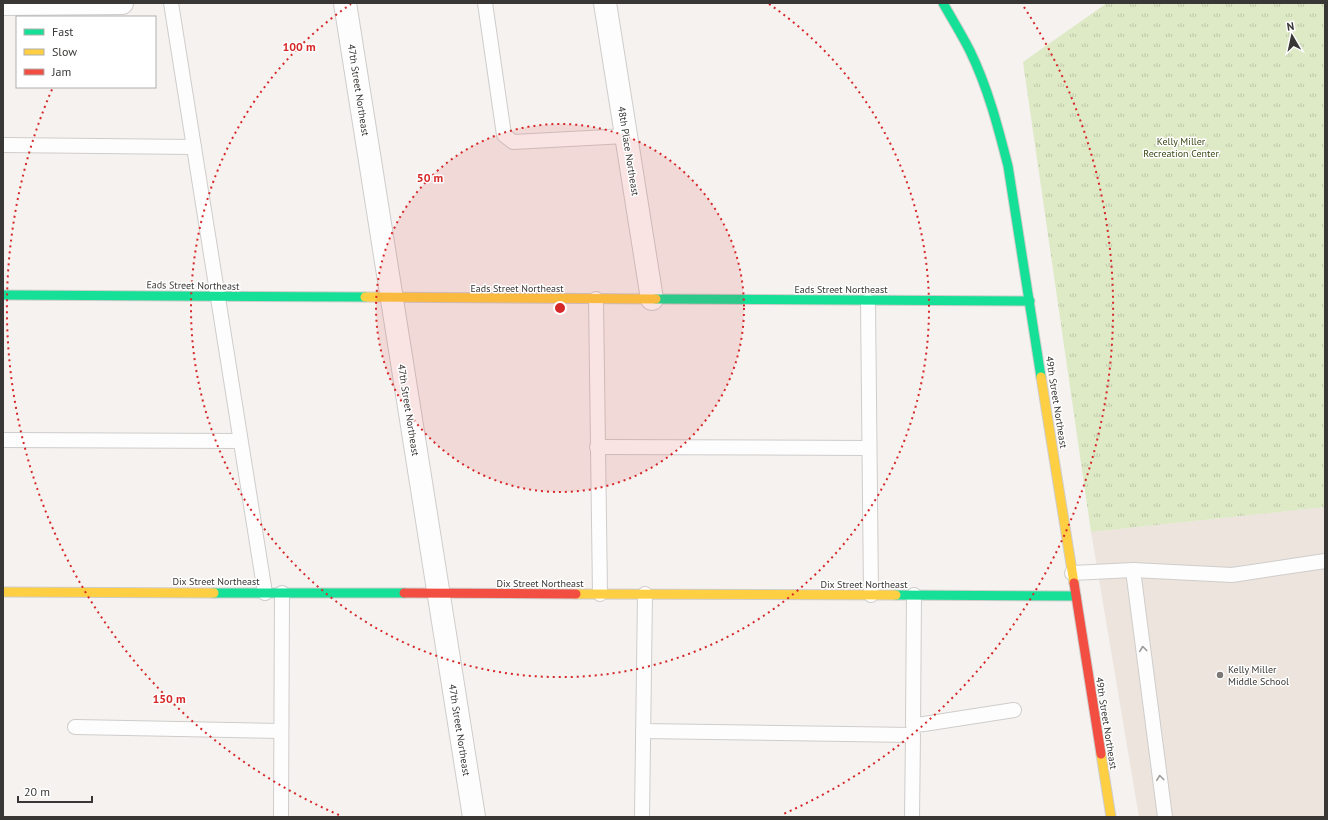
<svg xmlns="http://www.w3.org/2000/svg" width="1328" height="820" font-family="'PT Sans',sans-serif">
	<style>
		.built { fill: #ece4dd }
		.park { fill: url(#park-tufts) }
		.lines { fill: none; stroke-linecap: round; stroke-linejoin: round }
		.lane-casing { stroke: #cfcdcb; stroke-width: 16 }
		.street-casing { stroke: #cfcdcb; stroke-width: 24 }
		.fast-casing { stroke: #cfcdcb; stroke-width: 11 }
		.slow-casing { stroke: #cfcdcb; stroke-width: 11 }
		.jam-casing { stroke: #cfcdcb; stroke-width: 11 }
		.lane { stroke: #fefdfd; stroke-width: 14 }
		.street { stroke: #fefdfd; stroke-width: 22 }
		.fast { stroke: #16e098; stroke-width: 9 }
		.slow { stroke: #ffcf43; stroke-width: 9 }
		.jam { stroke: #f24e42; stroke-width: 9 }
		.oneway { stroke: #9c9a99 }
		.ring { fill: none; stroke: #d62828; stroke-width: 2; stroke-dasharray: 2 4 }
		.poi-dot { fill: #7b7876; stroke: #fff; stroke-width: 1.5 }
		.labels { text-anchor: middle; stroke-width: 3; stroke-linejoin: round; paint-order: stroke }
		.street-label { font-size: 10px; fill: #393735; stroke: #fff }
		.park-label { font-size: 10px; fill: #384713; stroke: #fff }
		.poi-label { font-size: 10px; fill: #393735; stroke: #fff; text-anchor: start }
		.centre { fill: #d62828; stroke: #fff; stroke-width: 2 }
		.ring-label { font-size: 12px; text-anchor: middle; font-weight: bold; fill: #d62828; stroke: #fff; stroke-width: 3; stroke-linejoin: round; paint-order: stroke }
	</style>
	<defs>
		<pattern id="park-tufts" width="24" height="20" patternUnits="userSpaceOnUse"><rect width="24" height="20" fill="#dee9c6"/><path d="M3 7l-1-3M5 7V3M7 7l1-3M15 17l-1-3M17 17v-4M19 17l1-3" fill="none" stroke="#bfc8ab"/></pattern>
	</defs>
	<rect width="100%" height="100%" fill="#f5f2f0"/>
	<!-- built -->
	<path class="built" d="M1325,507V817H1139L1091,532Z"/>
	<!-- park -->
	<path class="park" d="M1107,3H1325V507L1091,532L1023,62Z"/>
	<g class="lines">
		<defs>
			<g id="lane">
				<path d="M171,3L265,593"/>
				<path d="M485,3L504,135L513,142L626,136"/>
				<path d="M3,145L194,147"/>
				<path d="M596,299L600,594"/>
				<path d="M868,301L871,595"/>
				<path d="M3,440L240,441"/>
				<path d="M597,447L869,448"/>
				<path d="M1133,570L1165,817"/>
				<path d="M1072,573L1133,570L1232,575L1325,561"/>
				<path d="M914,595L913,725L924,724L1014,710"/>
				<path d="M75,727L281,731"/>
				<path d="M643,731L913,735L912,817"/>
				<path d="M281,817L282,593"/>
				<path d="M642,817L645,594"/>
			</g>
			<g id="street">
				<path d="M345,3L474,817"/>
				<path d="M605,3L652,299"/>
				<path d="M3,4L122,3"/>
			</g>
			<g id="fast">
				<path d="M943,3C952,19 962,35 970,51C988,88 998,127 1008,166L1041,377"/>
				<path d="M3,295L365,297"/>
				<path d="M656,299L1030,301"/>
				<path d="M214,593H404"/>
				<path d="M896,595L1076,596"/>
			</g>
			<g id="slow">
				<path d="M365,297L656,299"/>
				<path d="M1041,377L1074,583"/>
				<path d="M3,592L214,593"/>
				<path d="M576,594L896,595"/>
				<path d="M1101,754L1111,817"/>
			</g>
			<g id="jam">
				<path d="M1074,583L1101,754"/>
				<path d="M404,593L576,594"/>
			</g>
		</defs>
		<!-- lane casing -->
		<use href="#lane" class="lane-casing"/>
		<!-- street casing -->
		<use href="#street" class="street-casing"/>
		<!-- fast casing -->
		<use href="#fast" class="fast-casing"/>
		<!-- slow casing -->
		<use href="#slow" class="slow-casing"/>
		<!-- jam casing -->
		<use href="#jam" class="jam-casing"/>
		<!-- lane -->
		<use href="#lane" class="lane"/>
		<!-- street -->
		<use href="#street" class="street"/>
		<!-- fast -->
		<use href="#fast" class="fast"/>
		<!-- slow -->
		<use href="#slow" class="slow"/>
		<!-- jam -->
		<use href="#jam" class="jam"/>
	</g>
	<!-- one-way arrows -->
	<defs><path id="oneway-chevron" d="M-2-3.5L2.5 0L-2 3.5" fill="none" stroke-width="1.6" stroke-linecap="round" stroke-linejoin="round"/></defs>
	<g class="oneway">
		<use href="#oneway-chevron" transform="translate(1143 649) rotate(-97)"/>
		<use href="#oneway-chevron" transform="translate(1160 778) rotate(-97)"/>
	</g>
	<!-- distance rings -->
	<circle cx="560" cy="308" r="184" fill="#d62828" fill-opacity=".12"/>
	<g class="ring">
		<circle cx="560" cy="308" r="184"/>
		<path d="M769 4A369 369 0 1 1 351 4"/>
		<path d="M339 815A553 553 0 0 1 53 87M1024 7A553 553 0 0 1 781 815"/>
	</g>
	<!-- markers -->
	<circle class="poi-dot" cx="1220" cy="675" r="4"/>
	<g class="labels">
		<!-- street labels -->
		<g class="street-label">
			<text transform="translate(359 90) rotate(81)" y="4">47th Street Northeast</text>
			<text transform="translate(629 151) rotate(81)" y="4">48th Place Northeast</text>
			<text transform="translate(193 285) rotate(1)" y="4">Eads Street Northeast</text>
			<text x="517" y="292">Eads Street Northeast</text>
			<text x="841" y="293">Eads Street Northeast</text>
			<text transform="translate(1057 402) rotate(81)" y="4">49th Street Northeast</text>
			<text transform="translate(409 410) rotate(81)" y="4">47th Street Northeast</text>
			<text x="216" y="585">Dix Street Northeast</text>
			<text x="540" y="587">Dix Street Northeast</text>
			<text x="864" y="588">Dix Street Northeast</text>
			<text transform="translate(1107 723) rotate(81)" y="4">49th Street Northeast</text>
			<text transform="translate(460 730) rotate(81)" y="4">47th Street Northeast</text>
		</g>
		<!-- park labels -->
		<g class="park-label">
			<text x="1181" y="145">Kelly Miller<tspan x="1181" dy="12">Recreation Center</tspan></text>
		</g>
		<!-- poi labels -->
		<g class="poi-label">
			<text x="1228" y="673">Kelly Miller<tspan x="1228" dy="12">Middle School</tspan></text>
		</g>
	</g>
	<circle cx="560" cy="308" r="6" class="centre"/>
	<g class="ring-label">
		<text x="299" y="51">100 m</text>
		<text x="430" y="182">50 m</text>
		<text x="169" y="703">150 m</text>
	</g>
	<!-- border -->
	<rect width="1328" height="820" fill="none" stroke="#393735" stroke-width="8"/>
	<!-- legend -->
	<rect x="16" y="16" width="140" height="72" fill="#ffffff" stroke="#b0afae"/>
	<rect x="24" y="29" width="20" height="6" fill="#16e098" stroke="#b0afae"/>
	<text x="52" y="36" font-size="12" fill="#393735">Fast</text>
	<rect x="24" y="49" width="20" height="6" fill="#ffcf43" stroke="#b0afae"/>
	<text x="52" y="56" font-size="12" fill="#393735">Slow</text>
	<rect x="24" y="69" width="20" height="6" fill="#f24e42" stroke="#b0afae"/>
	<text x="52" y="76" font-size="12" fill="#393735">Jam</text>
	<!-- north arrow -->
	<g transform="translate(1292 36) rotate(351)" stroke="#ffffff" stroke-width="3" paint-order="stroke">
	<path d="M0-3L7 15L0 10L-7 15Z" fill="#393735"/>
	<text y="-6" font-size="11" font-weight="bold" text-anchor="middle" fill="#393735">N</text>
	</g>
	<!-- scale -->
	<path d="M18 796v6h74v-6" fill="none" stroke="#393735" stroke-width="2"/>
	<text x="24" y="796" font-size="12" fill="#393735" stroke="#ffffff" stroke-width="3" paint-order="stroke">20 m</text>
</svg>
